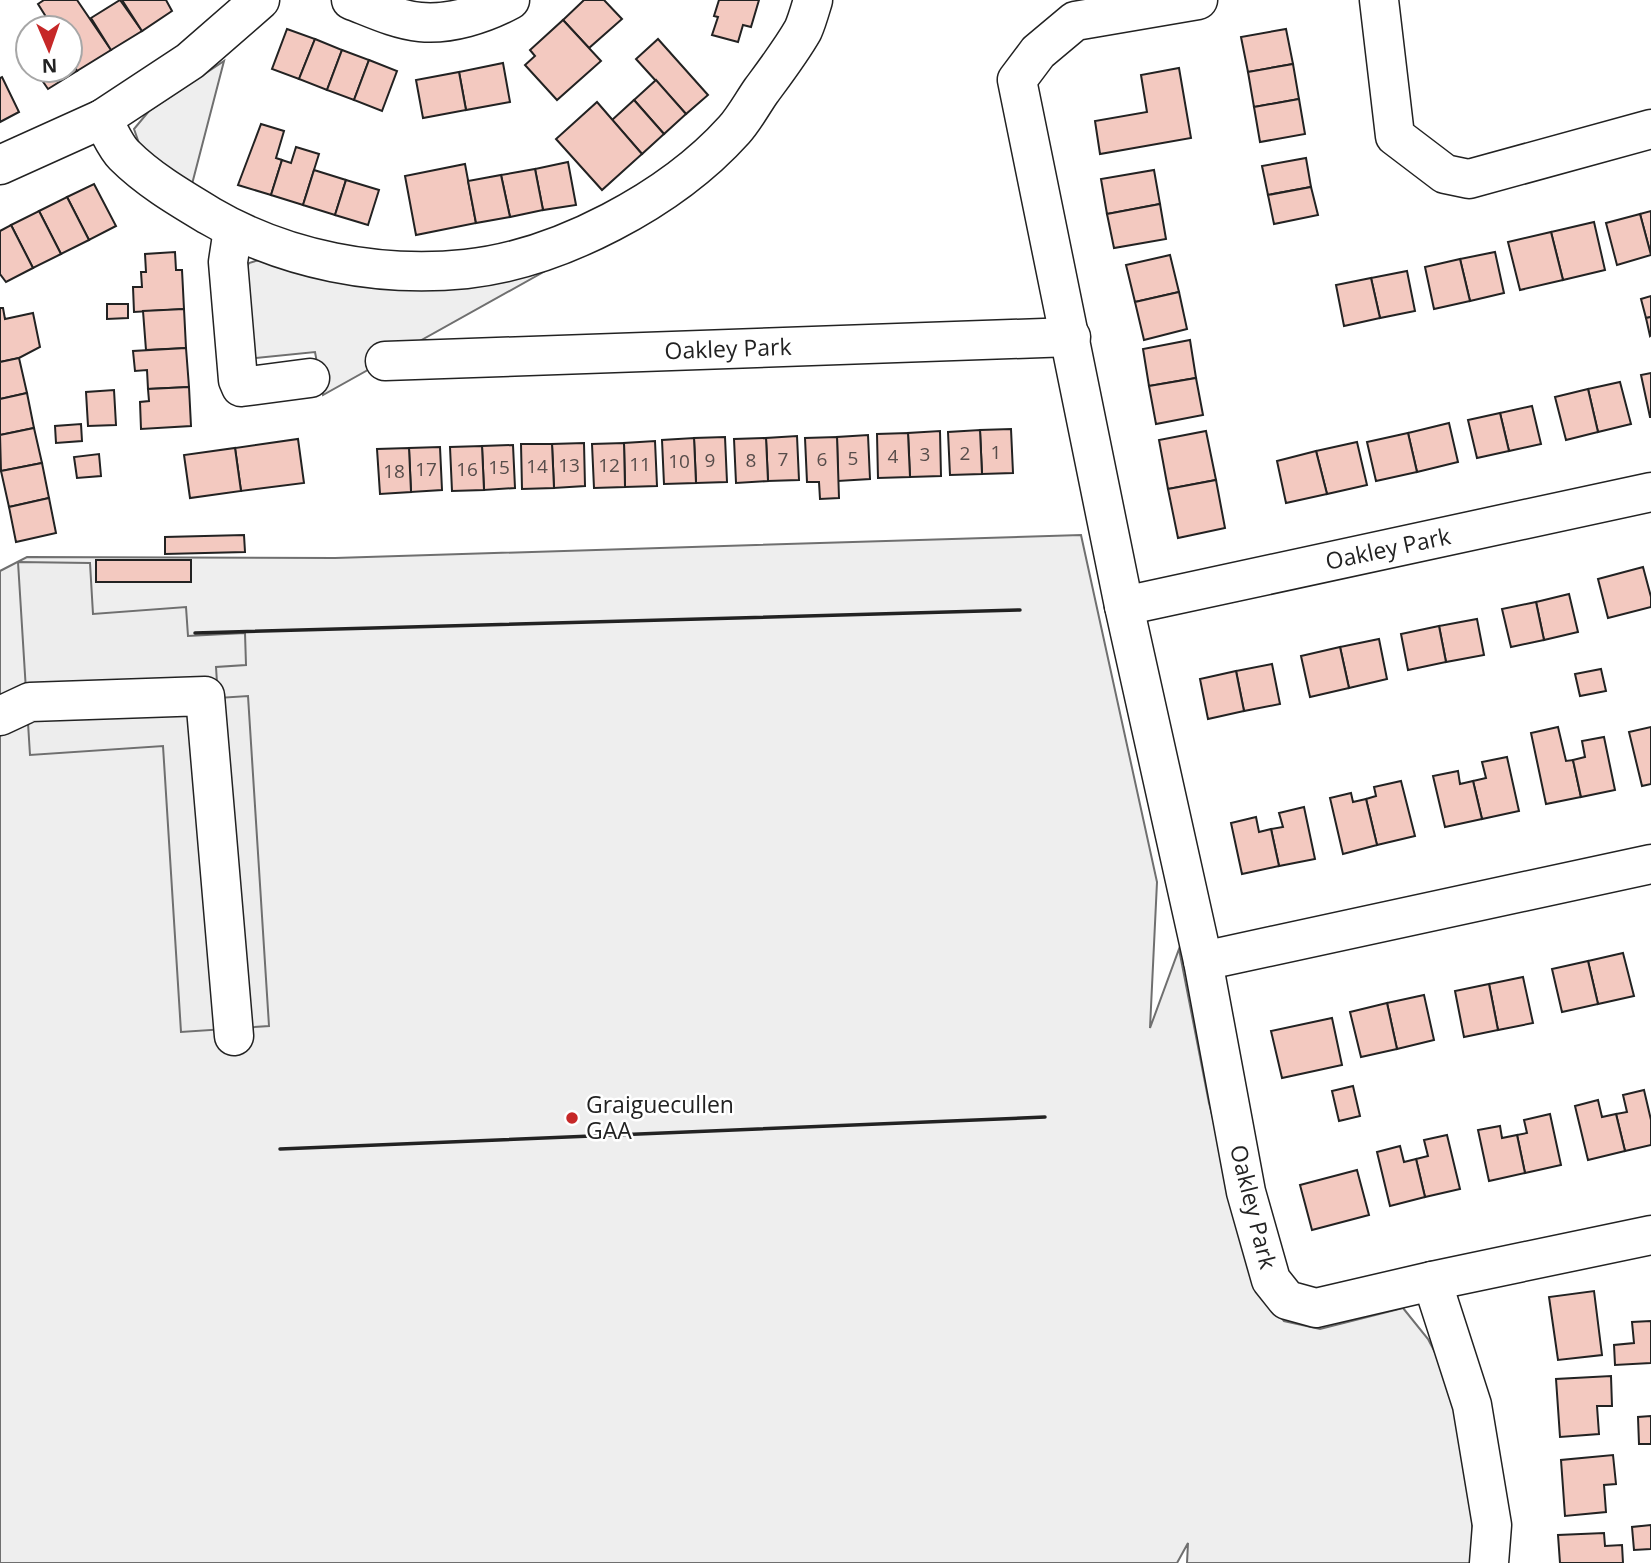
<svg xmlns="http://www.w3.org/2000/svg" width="1651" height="1563" font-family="'Open Sans',sans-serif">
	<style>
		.green { fill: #eee; stroke: #6f6f6f; stroke-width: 2 }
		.parking { fill: #ededed; stroke: #6f6f6f; stroke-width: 2 }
		.building { fill: #f3c9c0; stroke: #222; stroke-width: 2 }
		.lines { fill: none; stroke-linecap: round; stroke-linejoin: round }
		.minor-casing { stroke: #222; stroke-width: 41 }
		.minor { stroke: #fff; stroke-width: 38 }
		.wall { stroke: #222; stroke-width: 3.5 }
		.poi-dot { fill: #c62828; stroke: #fff; stroke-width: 2.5 }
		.labels { text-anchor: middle; stroke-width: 5; stroke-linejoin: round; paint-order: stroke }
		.number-label { font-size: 19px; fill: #564c4a }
		.street-label { font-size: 23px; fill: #222; stroke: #fff }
		.poi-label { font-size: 23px; fill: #222; stroke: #fff; text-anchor: start }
	</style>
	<rect width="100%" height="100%" fill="#fff"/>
	<!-- green -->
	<g class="green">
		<path d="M224,61L191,188L141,149L134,129L149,111Z"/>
		<path d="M269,257L556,265L323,395L315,352L256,358L249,353L242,276L249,263Z"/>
		<path d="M1081,535L1157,882L1150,1028L1179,949L1209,1103L1251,1262L1261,1291L1284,1321L1320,1329L1403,1308L1428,1339L1452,1385L1470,1486L1474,1556L1471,1563H1187L1188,1543L1177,1563H0V571L27,557L335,558Z"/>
	</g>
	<!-- parking -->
	<path class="parking" d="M18,562L90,563L93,614L186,607L188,636L245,633L246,665L216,667L218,698L248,696L269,1026L181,1032L163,746L30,755Z"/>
	<!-- building -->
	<g class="building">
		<path d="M44,0H77L111,50L77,71L70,60V28H53L38,4Z"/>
		<path d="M120,0L142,31L111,50L91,18Z"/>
		<path d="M122,0H166L172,11L142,31Z"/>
		<path d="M584,0H604L622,19L589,48L563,20Z"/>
		<path d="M719,0H759L751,27L743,25L738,42L712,35L718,17L714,16Z"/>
		<path d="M563,20L601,61L557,100L525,65L535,56L530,50Z"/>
		<path d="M287,29L315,39L299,79L272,69Z"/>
		<path d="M1286,29L1293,64L1248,72L1241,37Z"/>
		<path d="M315,39L342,50L327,90L299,79Z"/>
		<path d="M658,39L708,95L686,114L636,59Z"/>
		<path d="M342,50L369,60L354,100L327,90Z"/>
		<path d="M70,60L77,71L48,89L35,70H70Z"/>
		<path d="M369,60L397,71L382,111L354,100Z"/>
		<path d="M503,63L510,102L466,110L459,72Z"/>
		<path d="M1293,64L1299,99L1254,107L1248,72Z"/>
		<path d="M1179,68L1191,138L1100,154L1095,121L1147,112L1141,75Z"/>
		<path d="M459,72L466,110L423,118L416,80Z"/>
		<path d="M2,77L19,112L0,122V78Z"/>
		<path d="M656,80L686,114L664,134L634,100Z"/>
		<path d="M1299,99L1305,134L1260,142L1254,107Z"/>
		<path d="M634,100L664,134L642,154L612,120Z"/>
		<path d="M597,102L642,154L602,190L556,139Z"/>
		<path d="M261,124L284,131L276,158L282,160L271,195L238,185Z"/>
		<path d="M296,147L319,154L303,205L271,195L282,160L291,163Z"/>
		<path d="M1306,158L1311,187L1268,195L1262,166Z"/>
		<path d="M568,162L576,205L543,210L535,169Z"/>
		<path d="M465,164L476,223L416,235L405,176Z"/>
		<path d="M535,169L543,210L510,217L501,175Z"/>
		<path d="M314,170L346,180L335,215L303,205Z"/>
		<path d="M1154,170L1160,204L1107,214L1101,179Z"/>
		<path d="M501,175L510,217L476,223L468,181Z"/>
		<path d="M346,180L379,190L368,225L335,215Z"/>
		<path d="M94,184L116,226L89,240L67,197Z"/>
		<path d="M1311,187L1318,215L1274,224L1268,195Z"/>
		<path d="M67,197L89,240L61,254L39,211Z"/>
		<path d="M1160,204L1166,239L1114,248L1107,214Z"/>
		<path d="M39,211L61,254L33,268L11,225Z"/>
		<path d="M1651,211V255L1640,214Z"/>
		<path d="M1640,214L1651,255L1617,265L1606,223Z"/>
		<path d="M1594,222L1605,270L1563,280L1551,232Z"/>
		<path d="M11,225L33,268L6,282L0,274V231Z"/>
		<path d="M1551,232L1563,280L1520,290L1508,242Z"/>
		<path d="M175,252L176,270H182L184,309L134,312L133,287H142L141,272H146L145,254Z"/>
		<path d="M1495,252L1504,293L1470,301L1460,259Z"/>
		<path d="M1170,255L1179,292L1135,302L1126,265Z"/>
		<path d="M1460,259L1470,301L1434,309L1425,267Z"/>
		<path d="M1407,271L1415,311L1380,318L1371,278Z"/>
		<path d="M1371,278L1380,318L1344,326L1336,285Z"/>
		<path d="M1179,292L1187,329L1144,340L1135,302Z"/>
		<path d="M1651,296V317L1646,318L1641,299Z"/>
		<path d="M107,304H128V318L107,319Z"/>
		<path d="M0,308H3L5,319L33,313L40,347L19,358L0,362Z"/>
		<path d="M184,309L186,348L146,350L143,311Z"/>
		<path d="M1651,317V335L1650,336L1646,318Z"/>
		<path d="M1190,340L1196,378L1149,386L1143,349Z"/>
		<path d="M186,348L189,387L148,389L147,370L135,371L133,351Z"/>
		<path d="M19,358L27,393L0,399V362Z"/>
		<path d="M1651,373V417H1650L1641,375Z"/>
		<path d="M1196,378L1203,415L1156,424L1149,386Z"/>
		<path d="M1620,382L1631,424L1598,432L1588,389Z"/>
		<path d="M189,387L191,426L141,429L140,402L149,401L148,389Z"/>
		<path d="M1588,389L1598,432L1566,440L1555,397Z"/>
		<path d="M114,390L116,425L88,426L86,392Z"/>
		<path d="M27,393L34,428L0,435V399Z"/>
		<path d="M1532,406L1541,444L1509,451L1500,413Z"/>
		<path d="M1500,413L1509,451L1477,458L1468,420Z"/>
		<path d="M1449,423L1458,462L1417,472L1408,433Z"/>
		<path d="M81,424L82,441L56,443L55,426Z"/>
		<path d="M34,428L42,463L1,471L0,435Z"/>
		<path d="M1011,429L1013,473L982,474L980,430Z"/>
		<path d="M980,430L982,474L950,475L948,432Z"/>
		<path d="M940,431L941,476L910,477L908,433Z"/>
		<path d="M1206,431L1216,480L1168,489L1159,440Z"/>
		<path d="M908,433L910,477L878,478L877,434Z"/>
		<path d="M1408,433L1417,472L1376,481L1367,442Z"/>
		<path d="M868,435L870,479L838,481L837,437Z"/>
		<path d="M797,436L799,480L768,481L766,438Z"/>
		<path d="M725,437L727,482L696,483L694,438Z"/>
		<path d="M837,437L839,498L820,499L819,482H807L805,438Z"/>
		<path d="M694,438L696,483L664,484L662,440Z"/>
		<path d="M766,438L768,481L736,483L734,439Z"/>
		<path d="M298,439L304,483L241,491L235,448Z"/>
		<path d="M655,441L657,486L625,487L624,443Z"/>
		<path d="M1357,442L1367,485L1327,494L1316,451Z"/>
		<path d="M584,443L585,486L554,488L552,444Z"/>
		<path d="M624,443L625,487L594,488L592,444Z"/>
		<path d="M521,444H552L554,488L522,489Z"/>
		<path d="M513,445L515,488L484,490L482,446Z"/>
		<path d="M482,446L484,490L452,491L450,447Z"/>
		<path d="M440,447L442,490L411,492L409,448Z"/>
		<path d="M235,448L241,491L190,498L184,455Z"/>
		<path d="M409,448L411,492L380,494L377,449Z"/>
		<path d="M1316,451L1327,494L1286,503L1277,461Z"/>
		<path d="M99,454L101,476L77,478L74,457Z"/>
		<path d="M42,463L49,498L9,507L1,471Z"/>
		<path d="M1216,480L1225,528L1178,538L1168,489Z"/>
		<path d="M49,498L56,533L16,542L9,507Z"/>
		<path d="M244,535L245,552L165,554V537Z"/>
		<rect x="96" y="560" width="95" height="22"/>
		<path d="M1643,567L1651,597V607L1608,618L1598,579Z"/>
		<path d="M1569,594L1578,632L1544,640L1536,602Z"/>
		<path d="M1536,602L1544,640L1511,647L1502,609Z"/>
		<path d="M1477,619L1484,655L1446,662L1439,626Z"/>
		<path d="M1439,626L1446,662L1408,670L1401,634Z"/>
		<path d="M1379,639L1387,679L1349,688L1340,647Z"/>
		<path d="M1340,647L1349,688L1310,697L1301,656Z"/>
		<path d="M1272,664L1280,704L1244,711L1236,671Z"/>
		<path d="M1601,669L1606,691L1580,696L1575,674Z"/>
		<path d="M1236,671L1244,711L1208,719L1200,679Z"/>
		<path d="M1558,727L1566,761L1573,760L1581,797L1546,804L1531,733Z"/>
		<path d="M1651,727V784L1642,786L1629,732Z"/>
		<path d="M1604,737L1615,790L1581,797L1573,760L1585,757L1582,741Z"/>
		<path d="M1507,757L1519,811L1482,819L1473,781L1486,778L1482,762Z"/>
		<path d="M1458,771L1460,784L1473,781L1482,819L1445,827L1433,776Z"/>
		<path d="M1401,781L1415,836L1377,845L1366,799L1376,796L1374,787Z"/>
		<path d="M1351,793L1353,802L1366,799L1377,845L1343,854L1330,798Z"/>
		<path d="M1304,807L1315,859L1279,866L1271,829L1283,827L1279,813Z"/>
		<path d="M1256,817L1259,832L1271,829L1279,866L1242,874L1231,823Z"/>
		<path d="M1623,953L1634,996L1598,1004L1588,961Z"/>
		<path d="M1588,961L1598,1004L1562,1012L1552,969Z"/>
		<path d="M1523,977L1533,1023L1498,1030L1489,984Z"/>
		<path d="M1489,984L1498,1030L1464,1037L1455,991Z"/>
		<path d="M1424,995L1434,1040L1397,1049L1387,1003Z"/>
		<path d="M1387,1003L1397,1049L1361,1057L1350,1012Z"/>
		<path d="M1332,1018L1342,1065L1282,1078L1271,1031Z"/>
		<path d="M1353,1086L1360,1116L1339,1121L1332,1091Z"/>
		<path d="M1644,1090L1651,1120V1145L1625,1151L1616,1114L1627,1112L1623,1095Z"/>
		<path d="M1598,1100L1602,1117L1616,1114L1625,1151L1588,1160L1575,1106Z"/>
		<path d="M1550,1114L1561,1165L1525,1173L1517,1135L1527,1133L1524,1120Z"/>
		<path d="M1500,1126L1502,1138L1517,1135L1525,1173L1489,1181L1478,1130Z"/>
		<path d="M1447,1135L1460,1189L1425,1197L1416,1159L1428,1156L1424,1140Z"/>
		<path d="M1400,1146L1404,1162L1416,1159L1425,1197L1390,1206L1377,1152Z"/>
		<path d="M1357,1170L1369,1215L1312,1230L1300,1185Z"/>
		<path d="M1594,1291L1602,1355L1558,1360L1549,1297Z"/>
		<path d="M1651,1321V1363L1615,1365L1614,1345L1634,1343L1632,1322Z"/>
		<path d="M1611,1376L1612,1406H1597L1599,1434L1560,1437L1556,1379Z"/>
		<path d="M1651,1416V1444H1639L1638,1417Z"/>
		<path d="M1613,1455L1616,1484L1604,1485L1606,1512L1565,1516L1561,1460Z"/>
		<path d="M1651,1525V1549L1634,1550L1632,1527Z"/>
		<path d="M1604,1533L1605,1546L1622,1545L1623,1563H1560L1558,1535Z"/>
	</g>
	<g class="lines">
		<defs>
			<g id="minor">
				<path d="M351,0C372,8 397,20 420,22C450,25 484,14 510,0"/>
				<path d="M1198,0L1075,21L1038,52L1017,80L1124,606L1203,961L1246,1192L1271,1280L1287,1300L1316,1308L1432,1281L1651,1235"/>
				<path d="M1379,0L1395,136L1445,174L1469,179L1651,129"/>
				<path d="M102,119C109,130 115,146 124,155C149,180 180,198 210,216C285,260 379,278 466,269C559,259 671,200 734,130C744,119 752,104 761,91C775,72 791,51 803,30C807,21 810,10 813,0"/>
				<path d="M0,165L102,119L190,61L260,0"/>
				<path d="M233,229L228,262L238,380L241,387L310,378"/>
				<path d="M385,361L1071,337"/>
				<path d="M1124,606L1651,492"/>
				<path d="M0,716L30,702L205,696L234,1036"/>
				<path d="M1203,961L1651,864"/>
				<path d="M1432,1281L1472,1405L1492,1525L1489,1563"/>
			</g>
		</defs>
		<!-- minor casing -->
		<use href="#minor" class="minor-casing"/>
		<!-- minor -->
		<use href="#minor" class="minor"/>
		<!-- wall -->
		<g class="wall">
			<path d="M195,633L1020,610"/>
			<path d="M280,1149L1045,1117"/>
		</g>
	</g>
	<!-- markers -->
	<circle class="poi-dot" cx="572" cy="1118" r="7"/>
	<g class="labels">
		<!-- number labels -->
		<g class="number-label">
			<text x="996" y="459">1</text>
			<text x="965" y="460">2</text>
			<text x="925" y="461">3</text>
			<text x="893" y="463">4</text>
			<text x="853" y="465">5</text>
			<text x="783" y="466">7</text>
			<text x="822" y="466">6</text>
			<text x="710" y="467">9</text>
			<text x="751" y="467">8</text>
			<text x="679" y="468">10</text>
			<text x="640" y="471">11</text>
			<text x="569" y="472">13</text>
			<text x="609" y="472">12</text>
			<text x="537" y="473">14</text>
			<text x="499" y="474">15</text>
			<text x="426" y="476">17</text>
			<text x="467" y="476">16</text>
			<text x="394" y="478">18</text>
		</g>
		<!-- street labels -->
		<g class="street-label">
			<text transform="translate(728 349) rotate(-2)" y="8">Oakley Park</text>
			<text transform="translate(1388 549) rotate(-12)" y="8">Oakley Park</text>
			<text transform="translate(1253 1207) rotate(76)" y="8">Oakley Park</text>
		</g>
		<!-- poi labels -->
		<g class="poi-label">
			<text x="586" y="1113">Graiguecullen<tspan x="586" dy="26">GAA</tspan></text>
		</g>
	</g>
	<!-- north arrow -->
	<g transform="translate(49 49) rotate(178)"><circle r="33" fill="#ffffff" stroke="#a7a7a7" stroke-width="2"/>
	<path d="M0-5L12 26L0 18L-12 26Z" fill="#c62828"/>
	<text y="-10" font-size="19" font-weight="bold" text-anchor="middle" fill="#222222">N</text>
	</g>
</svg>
